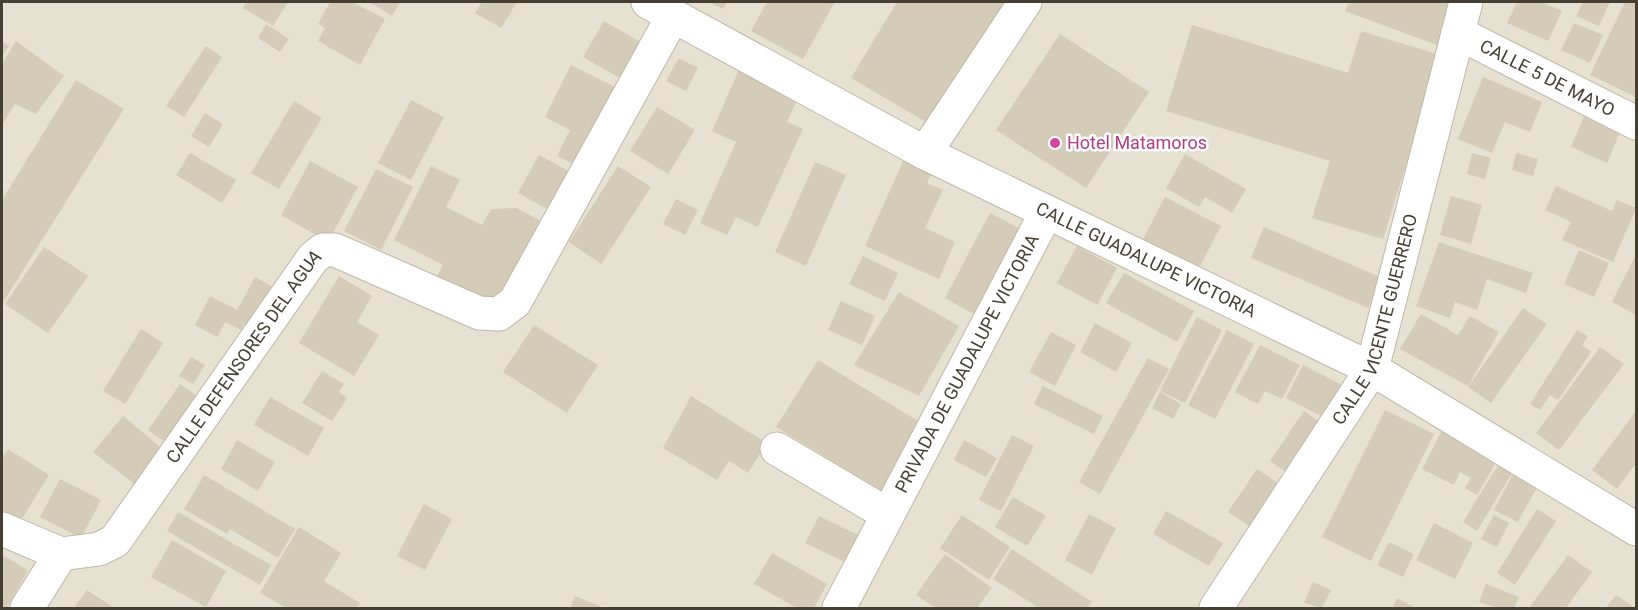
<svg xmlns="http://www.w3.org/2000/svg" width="1638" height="610" font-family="Roboto,sans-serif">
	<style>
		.residential { fill: #e7e1d2 }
		.building { fill: #d5cbb9 }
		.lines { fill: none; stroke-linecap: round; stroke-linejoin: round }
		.minor-casing { stroke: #bfb7a6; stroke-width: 35 }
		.minor { stroke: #fff; stroke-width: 33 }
		.hotel-dot { fill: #d1479c; stroke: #fff; stroke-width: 2 }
		.labels { text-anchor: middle; stroke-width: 5; stroke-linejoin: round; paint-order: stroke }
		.street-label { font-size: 18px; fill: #453f34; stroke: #fff }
		.hotel-label { font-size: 18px; fill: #b23c85; stroke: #fff; text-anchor: start }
	</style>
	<rect width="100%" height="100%" fill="#f3efe4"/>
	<!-- residential -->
	<rect class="residential" x="2" y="2" width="1634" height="606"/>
	<!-- building -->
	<g class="building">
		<path d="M246,2H288L273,26L243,8Z"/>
		<path d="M330,2H352L385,19L360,65L318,41L325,28L318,24Z"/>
		<path d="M369,2H400L392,16Z"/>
		<path d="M482,2H517L501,28L475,13Z"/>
		<path d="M709,2H727L723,9Z"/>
		<path d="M767,2H835L803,59L751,31Z"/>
		<path d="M897,2H1004L931,125L851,78Z"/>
		<path d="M1349,2H1453L1437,45L1345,11Z"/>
		<path d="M1517,2H1542L1562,11L1548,41L1507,23Z"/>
		<path d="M1583,2H1610L1599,26L1576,16Z"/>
		<path d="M1625,2L1636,4V97L1590,75Z"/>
		<path d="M604,21L651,48L630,84L583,57Z"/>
		<path d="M1574,23L1603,35L1590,63L1561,50Z"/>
		<path d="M266,24L289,39L280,52L258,38Z"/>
		<path d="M1192,25L1348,73L1361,31L1440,55L1383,239L1312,218L1330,161L1166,111Z"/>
		<path d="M1060,34L1149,92L1086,188L996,130Z"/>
		<path d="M2,41L9,46L2,56Z"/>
		<path d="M16,41L64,76L36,114L15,104L2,125V64Z"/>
		<path d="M206,46L222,57L184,117L166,106Z"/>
		<path d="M679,58L698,68L686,91L666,81Z"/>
		<path d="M742,63L800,94L787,122L803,129L758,227L736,217L727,235L700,223L736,142L712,131Z"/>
		<path d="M571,65L621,90L582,168L557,156L570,130L545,117Z"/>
		<path d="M1483,77L1542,102L1530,132L1505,122L1492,153L1458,139Z"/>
		<path d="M76,80L124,109L2,304V200Z"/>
		<path d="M411,100L444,117L411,180L378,163Z"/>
		<path d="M294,101L322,118L279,189L251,173Z"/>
		<path d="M657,107L695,130L668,174L630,151Z"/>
		<path d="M205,113L223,124L209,147L191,136Z"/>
		<path d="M1585,114L1621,129L1607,163L1571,147Z"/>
		<path d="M190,153L236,180L222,203L176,175Z"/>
		<path d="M1472,153L1491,158L1485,179L1467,174Z"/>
		<path d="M1516,153L1538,159L1533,176L1512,170Z"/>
		<path d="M1185,154L1246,189L1232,213L1205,197L1199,207L1166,188Z"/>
		<path d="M539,155L579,177L558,215L518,193Z"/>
		<path d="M904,159L932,171L927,183L943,190L925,228L955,242L939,279L865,246Z"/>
		<path d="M310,161L358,187L328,242L281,215Z"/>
		<path d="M815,162L846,175L806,266L775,252Z"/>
		<path d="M431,166L460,180L446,207L482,225L491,209L516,208L551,226L511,303L495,295L488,310L434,282L443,265L394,240Z"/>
		<path d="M618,166L651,187L601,264L569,242Z"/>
		<path d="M376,169L413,187L381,250L344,231Z"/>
		<path d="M1556,186L1612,211L1617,200L1636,208L1613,262L1562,240L1571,222L1545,210Z"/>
		<path d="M1451,196L1482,205L1471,244L1440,235Z"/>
		<path d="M1165,197L1221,226L1199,268L1143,239Z"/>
		<path d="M676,199L698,210L685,235L663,224Z"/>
		<path d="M990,213L1032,235L986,321L945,298Z"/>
		<path d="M1264,227L1382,278L1368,308L1251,258Z"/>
		<path d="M1439,242L1533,273L1526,293L1487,279L1477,310L1455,302L1450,318L1416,306Z"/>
		<path d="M1077,246L1117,268L1097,305L1057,283Z"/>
		<path d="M44,247L88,276L48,333L5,304Z"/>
		<path d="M1579,250L1609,263L1594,297L1564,284Z"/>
		<path d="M1636,255V315L1612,302Z"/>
		<path d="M863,256L898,273L885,301L849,284Z"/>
		<path d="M1124,273L1194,311L1177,342L1106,303Z"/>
		<path d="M339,276L372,296L357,322L379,335L354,376L299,343Z"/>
		<path d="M255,277L282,292L257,330L244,324L241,330L225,322L217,337L195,325L210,296L237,310Z"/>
		<path d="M899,292L959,326L919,396L854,365Z"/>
		<path d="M841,301L875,316L862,345L828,330Z"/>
		<path d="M1523,308L1547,324L1491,403L1468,387Z"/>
		<path d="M1421,314L1458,335L1470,316L1499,332L1468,386L1400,349Z"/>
		<path d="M1197,317L1222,330L1185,403L1160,391Z"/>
		<path d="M1095,323L1132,343L1116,372L1080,352Z"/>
		<path d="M534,325L598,365L567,413L503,372Z"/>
		<path d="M141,329L163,343L125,404L103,391Z"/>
		<path d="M1227,330L1254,344L1215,419L1188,405Z"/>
		<path d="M1577,330L1588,336L1582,345L1591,352L1558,400L1550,395L1540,410L1530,404Z"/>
		<path d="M1051,332L1076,345L1055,386L1029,372Z"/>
		<path d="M1260,345L1300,365L1282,399L1265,391L1258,404L1235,392Z"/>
		<path d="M1600,347L1624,364L1559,450L1536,433Z"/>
		<path d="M191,357L205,365L193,384L179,376Z"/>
		<path d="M1148,358L1169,369L1100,494L1079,482Z"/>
		<path d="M818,360L931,429L890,496L776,427Z"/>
		<path d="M1303,365L1352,390L1335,423L1286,398Z"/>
		<path d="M322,371L344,384L339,392L347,398L332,421L302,403Z"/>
		<path d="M180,384L206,402L174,448L148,430Z"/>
		<path d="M1043,386L1103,416L1094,434L1034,404Z"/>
		<path d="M1160,392L1181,404L1173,419L1152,408Z"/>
		<path d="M691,396L767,443L748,473L729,461L717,480L663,448Z"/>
		<path d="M270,397L324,428L308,456L254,425Z"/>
		<path d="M1385,410L1434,434L1371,561L1322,537Z"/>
		<path d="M1304,411L1330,429L1296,479L1270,461Z"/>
		<path d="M1636,411V463L1617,489L1592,470Z"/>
		<path d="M123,416L170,455L145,492L93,452Z"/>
		<path d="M1447,421L1503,450L1477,495L1465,488L1471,478L1460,472L1454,485L1422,469Z"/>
		<path d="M1012,435L1034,446L1001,511L979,500Z"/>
		<path d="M237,440L275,462L258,491L221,469Z"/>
		<path d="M964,440L997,458L986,477L954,460Z"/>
		<path d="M8,449L49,475L20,522L2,510V459Z"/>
		<path d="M1519,463L1543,476L1518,522L1494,510Z"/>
		<path d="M1498,465L1512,473L1477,531L1463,522Z"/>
		<path d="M1257,469L1288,490L1260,533L1228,512Z"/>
		<path d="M204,475L295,529L278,558L230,529L227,534L184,509Z"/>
		<path d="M60,479L101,500L81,538L40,517Z"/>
		<path d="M1013,497L1046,516L1027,546L995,527Z"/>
		<path d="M424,504L452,519L425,570L397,556Z"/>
		<path d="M1537,509L1556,521L1515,585L1497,573Z"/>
		<path d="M1166,511L1223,543L1209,566L1153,534Z"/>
		<path d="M178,512L271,565L260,585L167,531Z"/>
		<path d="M1089,514L1116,528L1092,575L1065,560Z"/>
		<path d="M962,515L1010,547L989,580L940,548Z"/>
		<path d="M1494,515L1509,523L1497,547L1481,539Z"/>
		<path d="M819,516L864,538L851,565L805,543Z"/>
		<path d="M1434,523L1473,543L1455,579L1416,560Z"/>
		<path d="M299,527L341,553L324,581L360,603L357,608H286L260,593Z"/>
		<path d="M172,540L226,571L206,607L151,577Z"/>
		<path d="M1389,542L1414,554L1403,577L1377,565Z"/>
		<path d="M1012,549L1092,602L1087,608H1034L1036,606L993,579Z"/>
		<path d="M772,553L827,584L814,608H797L754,584Z"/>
		<path d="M945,554L992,588L977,608H936L916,595Z"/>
		<path d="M2,555L28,570L7,608H2Z"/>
		<path d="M1568,555L1592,572L1566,608H1529Z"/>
		<path d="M1313,582L1331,590L1322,608L1304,603Z"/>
		<path d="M1486,584L1519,597L1514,608H1497L1479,602Z"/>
		<path d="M87,590L114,608H74Z"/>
		<path d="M1616,595L1635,608H1606Z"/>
		<path d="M575,596L604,608H570Z"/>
		<path d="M1397,598L1416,608H1392Z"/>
	</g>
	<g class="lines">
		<defs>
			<g id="minor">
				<path id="s1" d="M648,2L925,153L1372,369L1636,529"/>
				<path id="s2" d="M1458,33L1636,123"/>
				<path d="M925,153L1025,2"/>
				<path d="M777,449L887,514"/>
				<path d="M2,529L61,554"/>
				<path id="s3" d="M27,608L61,554L99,549L115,541L313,258L323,250H335L479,313L499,314L515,302L673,16"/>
				<path id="s4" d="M839,608L1046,213"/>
				<path id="s5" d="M1216,608L1372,369L1466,2"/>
			</g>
		</defs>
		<!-- minor casing -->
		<use href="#minor" class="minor-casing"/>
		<!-- minor -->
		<use href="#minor" class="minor"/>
	</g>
	<!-- markers -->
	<circle class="hotel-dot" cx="1055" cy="143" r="6"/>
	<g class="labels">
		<!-- street labels -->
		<g class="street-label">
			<text dy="6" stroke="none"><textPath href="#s2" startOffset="100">CALLE 5 DE MAYO</textPath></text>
			<text dy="6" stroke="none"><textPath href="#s1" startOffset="561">CALLE GUADALUPE VICTORIA</textPath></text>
			<text dy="6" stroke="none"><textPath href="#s5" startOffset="333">CALLE VICENTE GUERRERO</textPath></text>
			<text dy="6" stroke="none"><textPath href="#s3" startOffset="345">CALLE DEFENSORES DEL AGUA</textPath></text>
			<text dy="6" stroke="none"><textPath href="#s4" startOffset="276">PRIVADA DE GUADALUPE VICTORIA</textPath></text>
		</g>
		<!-- hotel labels -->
		<g class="hotel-label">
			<text x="1067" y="149">Hotel Matamoros</text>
		</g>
	</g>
	<!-- border -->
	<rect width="1638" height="610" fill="none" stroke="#453f34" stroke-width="6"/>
</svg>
